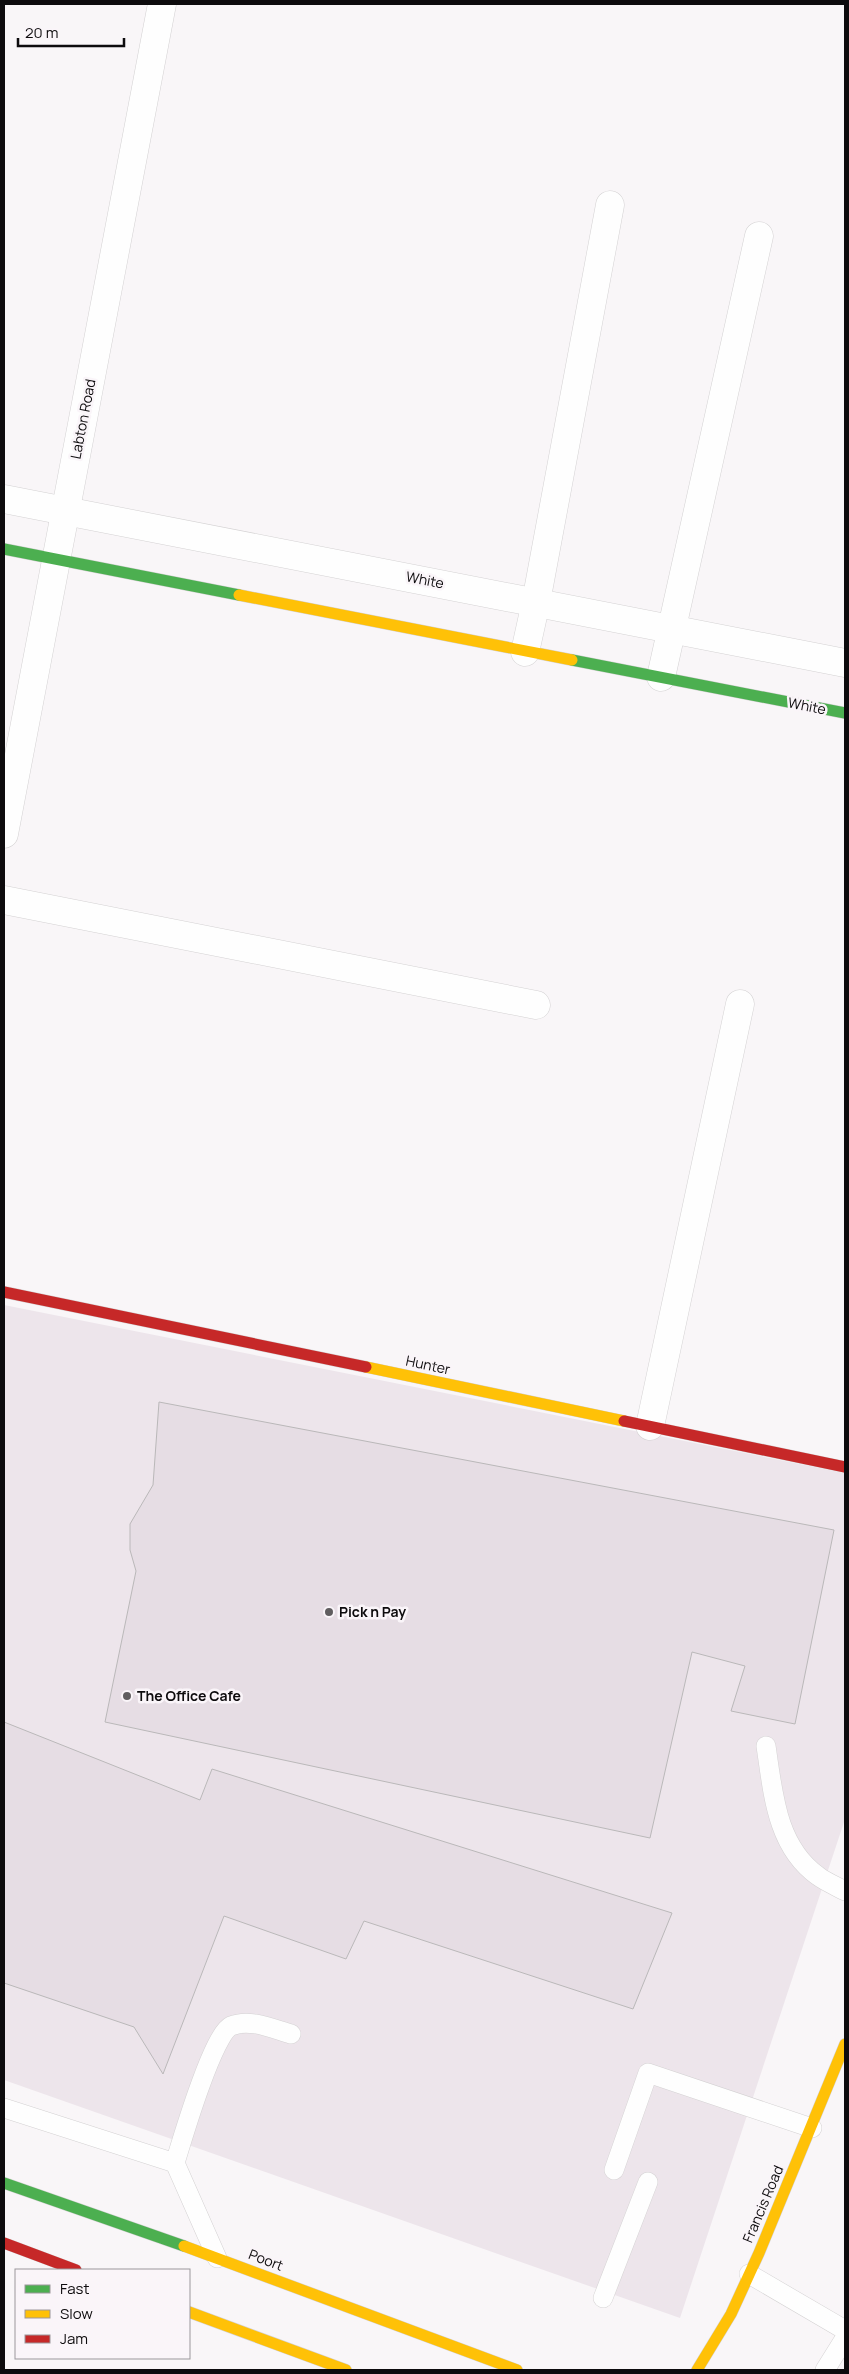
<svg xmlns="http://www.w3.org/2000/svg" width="849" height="2374" font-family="Manrope,sans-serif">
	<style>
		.built { fill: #ede5eb }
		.building { fill: #e6dde4; stroke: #bab8b9 }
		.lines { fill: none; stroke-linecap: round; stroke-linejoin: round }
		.lane-casing { stroke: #d4d2d3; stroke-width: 20 }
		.street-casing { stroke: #d4d2d3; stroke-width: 29 }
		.fast-casing { stroke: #d4d2d3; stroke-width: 12 }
		.slow-casing { stroke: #d4d2d3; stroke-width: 12 }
		.jam-casing { stroke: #d4d2d3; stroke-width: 12 }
		.lane { stroke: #fefefe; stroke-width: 19 }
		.street { stroke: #fefefe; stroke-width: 28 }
		.fast { stroke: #4caf50; stroke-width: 11 }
		.slow { stroke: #ffc107; stroke-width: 11 }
		.jam { stroke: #c62828; stroke-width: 11 }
		.poi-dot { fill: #605d5f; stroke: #faf5f9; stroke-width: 2 }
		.labels { text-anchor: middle; stroke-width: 5; stroke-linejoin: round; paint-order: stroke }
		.street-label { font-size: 14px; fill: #0d0b0d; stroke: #faf5f9 }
		.poi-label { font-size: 14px; font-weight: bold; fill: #0d0b0d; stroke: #faf5f9; text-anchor: start }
	</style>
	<rect width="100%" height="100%" fill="#f9f6f8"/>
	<!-- built -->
	<path class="built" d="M4,1305L845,1473V1819L680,2318L4,2080Z"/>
	<!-- building -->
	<g class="building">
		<path d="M159,1402L834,1530L795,1724L731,1711L745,1666L692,1652L650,1838L105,1722L136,1571L130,1550V1524L153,1485Z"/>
		<path d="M4,1722L200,1800L212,1769L672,1913L633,2009L364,1921L346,1959L224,1916L163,2074L134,2027L4,1983Z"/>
	</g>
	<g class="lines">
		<defs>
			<g id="lane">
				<path d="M766,1746C773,1792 776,1846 818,1876C826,1882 836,1886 845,1891"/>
				<path d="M4,2108L175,2163"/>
				<path d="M614,2170L648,2073L812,2128"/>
				<path d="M217,2258L175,2163C182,2140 213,2034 231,2026C250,2018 273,2029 291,2034"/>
				<path d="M749,2274L845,2330"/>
				<path d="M603,2298L648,2182"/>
				<path d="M825,2370L845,2338"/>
			</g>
			<g id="street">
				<path d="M4,499L845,663"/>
				<path d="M525,652L536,602L610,205"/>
				<path d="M661,677L759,236"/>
				<path d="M4,834L162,4"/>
				<path d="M4,900L536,1005"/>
				<path d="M650,1426L740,1004"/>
			</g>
			<g id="fast">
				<path d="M4,549L239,595"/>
				<path d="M572,660L845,713"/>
				<path d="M4,2183L184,2246"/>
			</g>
			<g id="slow">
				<path d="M239,595L572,660"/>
				<path d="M366,1367L624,1421"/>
				<path d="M184,2246L517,2370"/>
				<path d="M189,2312L346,2370"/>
				<path d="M697,2370L731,2314L759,2253L845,2044"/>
			</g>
			<g id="jam">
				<path d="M4,1292L366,1367"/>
				<path d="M624,1421L845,1467"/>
				<path d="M4,2243L76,2270"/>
			</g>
		</defs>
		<!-- lane casing -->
		<use href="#lane" class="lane-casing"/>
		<!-- street casing -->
		<use href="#street" class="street-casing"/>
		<!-- fast casing -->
		<use href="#fast" class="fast-casing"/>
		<!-- slow casing -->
		<use href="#slow" class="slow-casing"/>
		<!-- jam casing -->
		<use href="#jam" class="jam-casing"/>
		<!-- lane -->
		<use href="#lane" class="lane"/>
		<!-- street -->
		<use href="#street" class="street"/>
		<!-- fast -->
		<use href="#fast" class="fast"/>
		<!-- slow -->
		<use href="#slow" class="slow"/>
		<!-- jam -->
		<use href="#jam" class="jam"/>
	</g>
	<!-- markers -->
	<g class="poi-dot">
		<circle cx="329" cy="1612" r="5"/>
		<circle cx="127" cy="1696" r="5"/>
	</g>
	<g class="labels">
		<!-- street labels -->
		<g class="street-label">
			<text transform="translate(83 419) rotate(-79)" y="5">Labton Road</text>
			<text transform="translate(425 580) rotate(11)" y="5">White</text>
			<text transform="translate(807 706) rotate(11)" y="5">White</text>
			<text transform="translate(428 1365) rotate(12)" y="5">Hunter</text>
			<text transform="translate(763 2204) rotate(-67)" y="5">Francis Road</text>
			<text transform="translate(266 2260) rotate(21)" y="5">Poort</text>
		</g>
		<!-- poi labels -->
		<g class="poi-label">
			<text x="339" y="1617">Pick n Pay</text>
			<text x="137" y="1701">The Office Cafe</text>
		</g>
	</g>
	<!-- border -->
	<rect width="849" height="2374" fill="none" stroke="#0d0b0d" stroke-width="10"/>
	<!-- legend -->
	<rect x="15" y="2269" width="175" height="90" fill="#faf5f9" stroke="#9b979b"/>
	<rect x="25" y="2285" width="25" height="8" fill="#4caf50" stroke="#9b979b"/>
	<text x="60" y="2294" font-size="15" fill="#0d0b0d">Fast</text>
	<rect x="25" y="2310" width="25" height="8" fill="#ffc107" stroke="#9b979b"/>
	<text x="60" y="2319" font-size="15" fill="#0d0b0d">Slow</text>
	<rect x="25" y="2335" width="25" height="8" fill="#c62828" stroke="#9b979b"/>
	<text x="60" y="2344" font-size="15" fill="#0d0b0d">Jam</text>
	<!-- scale -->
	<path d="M18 38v8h106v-8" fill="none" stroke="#0d0b0d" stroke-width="2.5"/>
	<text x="25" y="38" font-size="15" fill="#0d0b0d" stroke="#faf5f9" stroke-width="4" paint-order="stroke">20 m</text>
</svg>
